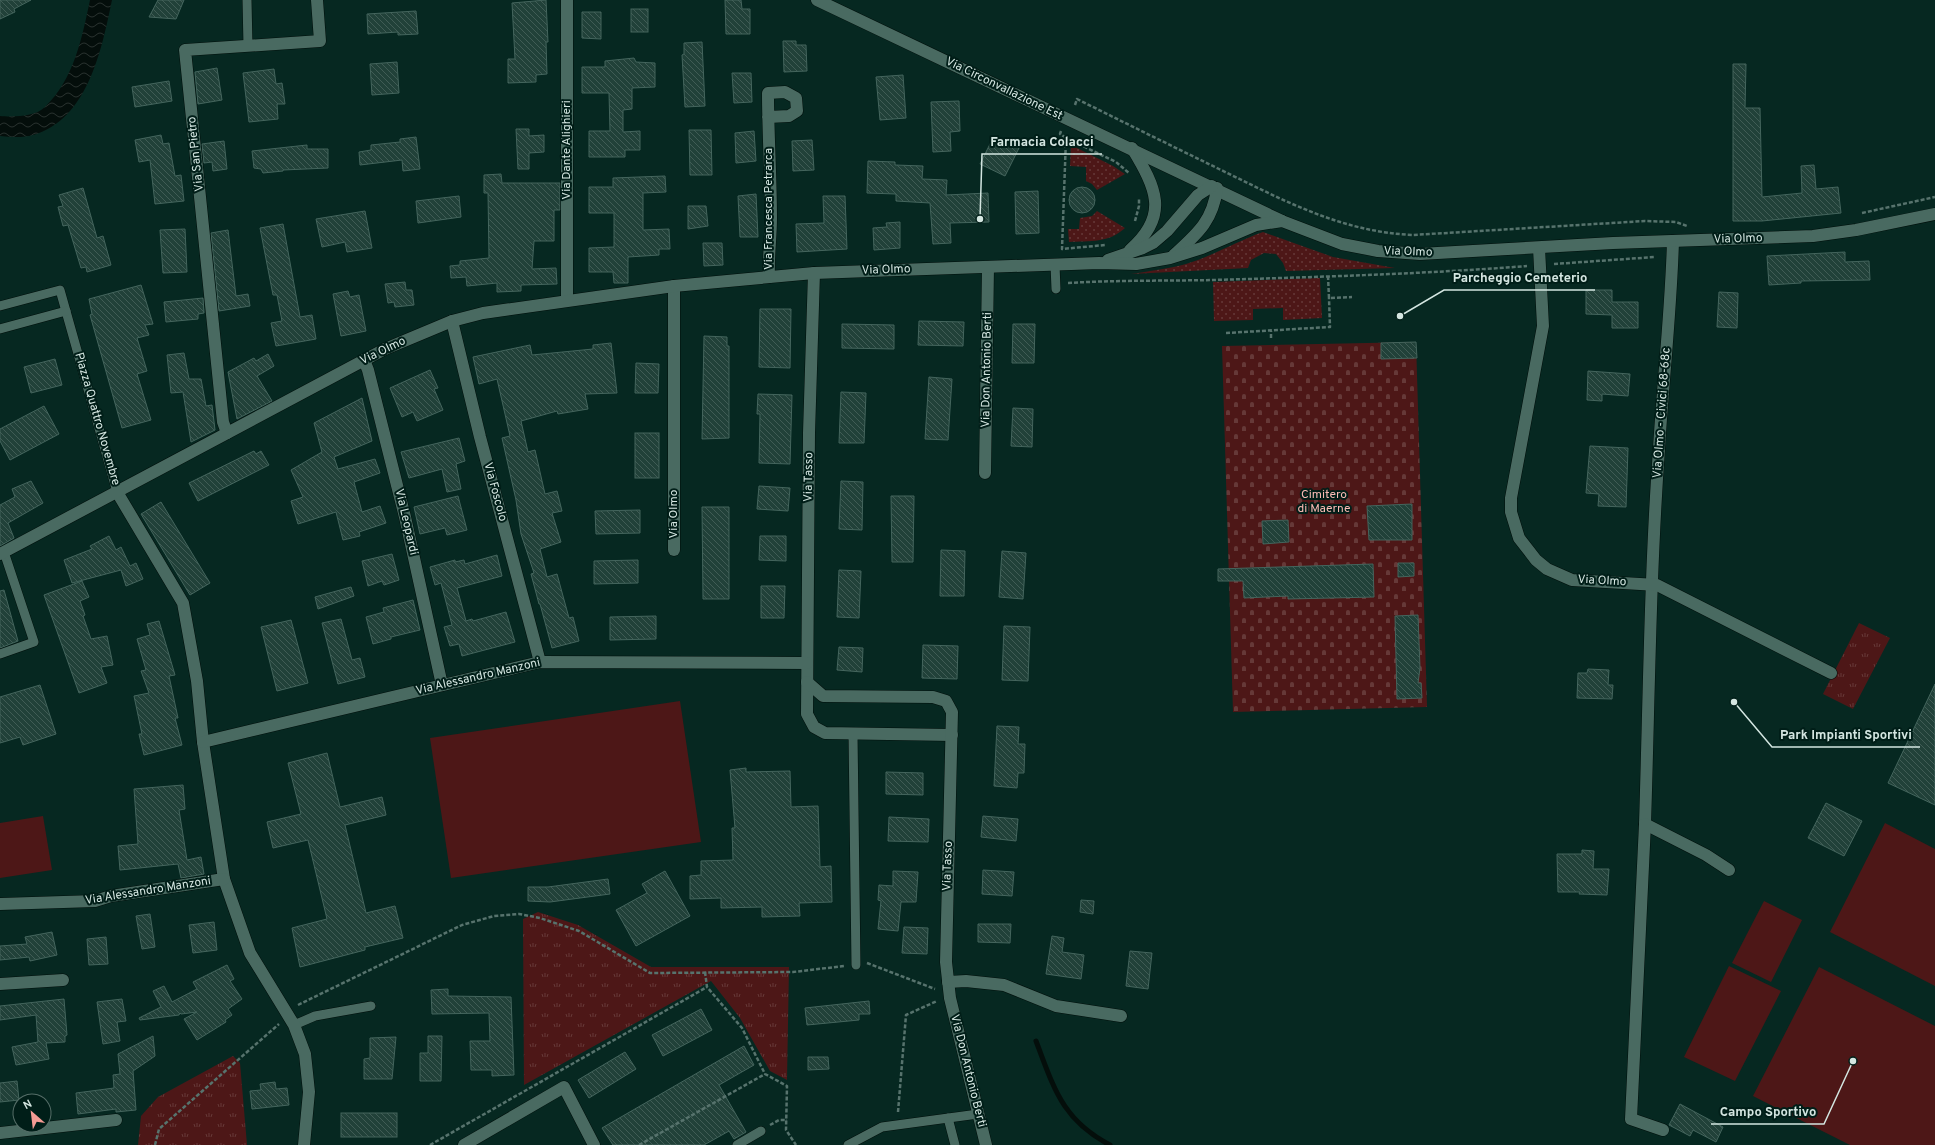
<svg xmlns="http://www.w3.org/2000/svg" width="1935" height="1145" font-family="Overpass,sans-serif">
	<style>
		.grass { fill: url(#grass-dots) }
		.cemetery { fill: url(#cemetery-stones) }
		.park { fill: url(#park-tufts) }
		.pitch { fill: #4d1717 }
		.water { fill: url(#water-waves) }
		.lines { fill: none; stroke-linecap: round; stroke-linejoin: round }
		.stream { stroke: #040e0b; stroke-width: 5 }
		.building { fill: url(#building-back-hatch); stroke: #44655d }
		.service-casing { stroke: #000f0b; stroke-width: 10 }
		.minor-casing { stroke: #000f0b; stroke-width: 13 }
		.tertiary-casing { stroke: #000f0b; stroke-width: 13 }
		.path { stroke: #57736d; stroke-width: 2.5; stroke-dasharray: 4 2; stroke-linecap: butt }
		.service { stroke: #496a61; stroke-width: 9 }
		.minor { stroke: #496a61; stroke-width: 12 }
		.tertiary { stroke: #496a61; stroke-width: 12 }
		.labels { text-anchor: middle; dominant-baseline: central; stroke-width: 4; stroke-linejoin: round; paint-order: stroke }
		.street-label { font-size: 12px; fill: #d4e6e1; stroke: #001e18 }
		.park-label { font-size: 12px; fill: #fbbbb5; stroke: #001e18 }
		.leader { fill: none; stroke: #d4e6e1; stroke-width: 1.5 }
		.callout-dot { fill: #d4e6e1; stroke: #001e18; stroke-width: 1.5 }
		.callout-label { font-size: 13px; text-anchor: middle; font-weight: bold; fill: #d4e6e1; stroke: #001e18; stroke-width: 4; stroke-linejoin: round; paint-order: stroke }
	</style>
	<defs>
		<pattern id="grass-dots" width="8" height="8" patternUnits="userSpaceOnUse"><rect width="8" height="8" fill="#4d1717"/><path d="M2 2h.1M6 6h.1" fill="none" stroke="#663938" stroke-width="1.8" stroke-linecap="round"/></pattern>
		<pattern id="cemetery-stones" width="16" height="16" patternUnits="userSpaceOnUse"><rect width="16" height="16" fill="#4d1717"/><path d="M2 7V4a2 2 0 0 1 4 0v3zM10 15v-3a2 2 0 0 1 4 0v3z" fill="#663938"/></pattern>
		<pattern id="park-tufts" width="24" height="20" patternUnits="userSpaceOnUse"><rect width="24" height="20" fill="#4d1717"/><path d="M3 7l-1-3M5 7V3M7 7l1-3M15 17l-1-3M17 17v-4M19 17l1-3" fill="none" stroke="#663938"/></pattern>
		<pattern id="water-waves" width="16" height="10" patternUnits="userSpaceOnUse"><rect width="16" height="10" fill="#040e0b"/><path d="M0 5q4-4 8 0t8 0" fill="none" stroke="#28312e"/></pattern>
		<pattern id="building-back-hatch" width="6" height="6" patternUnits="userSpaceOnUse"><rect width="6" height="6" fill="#214139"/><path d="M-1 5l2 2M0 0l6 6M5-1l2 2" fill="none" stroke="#405c55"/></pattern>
	</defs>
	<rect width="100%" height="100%" fill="#062821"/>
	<g class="grass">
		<path d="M1071,145L1113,166L1125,174L1097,190L1092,184L1086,181V167L1070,166Z"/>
		<path d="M1097,211L1125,228C1109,243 1090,241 1069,242L1068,229H1079L1080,218L1092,216Z"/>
		<path d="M1263,232L1333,257L1395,268L1286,271L1283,263L1276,254L1264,253L1251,260L1248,268L1131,274C1149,271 1168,269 1186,264C1213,256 1237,241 1263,232Z"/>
		<path d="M1320,278L1322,318L1283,320V308L1253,309V320L1214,321L1213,282Z"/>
	</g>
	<path class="cemetery" d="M1416,342L1427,707L1233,712L1222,346Z"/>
	<g class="park">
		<path d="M1859,623L1890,638L1853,709L1823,694Z"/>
		<path d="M538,912L578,925L651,967H789L787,1080L770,1071L740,1018L711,981L524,1085L523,919Z"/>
		<path d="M233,1056L240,1063L247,1145H138L141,1116L158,1097Z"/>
	</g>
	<g class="pitch">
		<path d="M680,701L701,842L451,878L430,738Z"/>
		<path d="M43,816L52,870L0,878V823Z"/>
		<path d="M1885,823L1935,849V986L1830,932Z"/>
		<path d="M1764,901L1802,920L1771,982L1732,963Z"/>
		<path d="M1729,966L1781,991L1735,1081L1684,1057Z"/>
		<path d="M1819,967L1935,1026V1145H1850L1753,1096Z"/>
	</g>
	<path class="water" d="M90,0H112C102,48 88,120 33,135C23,138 11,137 0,136V116C13,117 35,117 45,107C74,79 82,38 90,0Z"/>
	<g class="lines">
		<path class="stream" d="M1036,1041C1054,1088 1062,1120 1110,1145"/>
	</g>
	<g class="building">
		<path d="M0,0H31L14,9L15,12L0,19Z"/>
		<path d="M158,0H184L176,19L149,17Z"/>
		<path d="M546,0L548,42H546L547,74L536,75V82L508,83V59H515L512,3Z"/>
		<path d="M725,0H741L742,9H750V34H726Z"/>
		<rect x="631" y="9" width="17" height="23"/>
		<path d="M416,11L418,34L398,35V32L368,34L367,14Z"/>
		<path d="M582,12H601V39L582,38Z"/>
		<path d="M783,41H796V45H806L807,71L784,72Z"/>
		<path d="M702,42L705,106L685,107L682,55L684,54V43Z"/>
		<path d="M634,58L636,62L655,63V87L632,88V109L623,110V132L640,131V150H625V157H589V131H610L609,93H582V67H605V61Z"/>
		<path d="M397,62L399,93L372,95L370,64Z"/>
		<path d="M1733,64H1746L1745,108H1760L1762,197L1802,193L1801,166L1814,165L1816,189L1838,187L1841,213L1762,221H1733Z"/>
		<path d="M217,68L222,100L198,104L195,72Z"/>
		<path d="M274,69L276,84L282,83L285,104H277L278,119L249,122L243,73Z"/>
		<path d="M732,73H751L752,102L734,103Z"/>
		<path d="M903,75L906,118L880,120L876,77Z"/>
		<path d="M169,81L172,101L135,107L132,87Z"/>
		<path d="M959,101L960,131L950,132L951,151L933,152L931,102Z"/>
		<path d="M516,129H529V136L544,135V152L529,153V169H518Z"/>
		<path d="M689,130H711L712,175H690Z"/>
		<path d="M754,131L756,161L736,163L735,133Z"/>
		<path d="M161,135L163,144L169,143L175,176L181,175L184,201L155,204L150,160L139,162L135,140Z"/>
		<path d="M994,136L1019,148L1005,176L980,164Z"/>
		<path d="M416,137L420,169L403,171L402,160L360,165L359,152L371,150V145L400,142V139Z"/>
		<path d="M812,140L814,170L793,171L792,141Z"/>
		<path d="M224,141L227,169L213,171L212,162L204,163L202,144Z"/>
		<path d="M307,145V149H328V168L283,170V171L263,173L261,169L254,168L252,151Z"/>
		<path d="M868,161L895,162V165L923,166L922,179L947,180L946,195L988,193L989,222L950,223L951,243L933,244L930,203L896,201V194L867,193Z"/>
		<path d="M501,174L502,183H560V210H554V241H534L532,269L556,268L557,284L521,285V291L497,292V283L467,286L466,277L451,278L450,266L460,265V261L489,258L488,193H484V175Z"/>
		<path d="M665,176L666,192L643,193V230L669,229L670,249H659V255L628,257V283H614L613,272H589V248L614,247V213H589V187H613V178Z"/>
		<circle cx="1082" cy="200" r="13"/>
		<path d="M83,188L97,238L103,236L111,265L87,272L86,267L81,268L68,225L63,226L58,207L63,206L59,195Z"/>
		<path d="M1038,191L1039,233L1016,234L1015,192Z"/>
		<path d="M756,194L758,237H740L738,196Z"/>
		<path d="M459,196L461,217L418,223L416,201Z"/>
		<path d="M823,196H845L847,249L797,252L796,224L824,223Z"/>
		<path d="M688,206H706L708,226L688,229Z"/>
		<path d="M365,211L372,248L347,252L345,242L322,247L316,219Z"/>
		<path d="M900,222V248L874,250L873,228L887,227L886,223Z"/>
		<path d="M283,224L300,317L312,315L316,339L276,346L271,323L282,321L277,295H273L260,228Z"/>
		<path d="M185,229L187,272L163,273L160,230Z"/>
		<path d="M228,230L236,296L248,294L250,306L219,311L211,233Z"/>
		<path d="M703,243H722L723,265L704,266Z"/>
		<path d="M1845,252V262L1869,261L1870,280L1801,281V283L1769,285L1767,256Z"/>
		<path d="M405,282L406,290H412L414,305L395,307L394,302L388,303L385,284Z"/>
		<path d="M141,285L153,324L145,325L149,335L137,338L147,371L137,374L151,420L122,428L90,315L92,314L89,299Z"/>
		<path d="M1586,290H1612V302H1638V328H1612V315L1586,314Z"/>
		<path d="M348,291L350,297L359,295L366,331L341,336L333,294Z"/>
		<path d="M1719,292L1738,293L1737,328L1717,327Z"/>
		<path d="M203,298L204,313L198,314V319L166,322L164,302Z"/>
		<path d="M760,309H791L790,368L759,367Z"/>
		<path d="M919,321L964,322L963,346L918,345Z"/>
		<path d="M842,324L894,325V349L842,348Z"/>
		<path d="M1013,324H1035L1034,363H1012Z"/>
		<path d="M704,336L727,337V346H729V438L702,439Z"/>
		<path d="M1416,342L1417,358L1381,359V343Z"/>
		<path d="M611,343L617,393L585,394L588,409L558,414L557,411L521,421L528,452L535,450L545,494L557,491L562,511L552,513L561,542L540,549L547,577L557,574L569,618L573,617L579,641L552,648L540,604H539L531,574L534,573L521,534L516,500L502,438L510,436L497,379L479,384L473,357L530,345L532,355L593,349V345Z"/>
		<path d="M184,353L189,379H201L206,406L212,405L215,430L191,442L183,392L171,393L167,355Z"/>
		<path d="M268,354L274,366L257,376L272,401L237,419L228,372L254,358L256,361Z"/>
		<path d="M55,359L62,385L31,393L24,367Z"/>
		<path d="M636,363L659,364L658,393H635Z"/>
		<path d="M430,370L438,388L434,389L443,410L417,421L413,412L402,417L390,388Z"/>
		<path d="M1588,371L1630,374L1628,396L1602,394V401L1587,400Z"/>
		<path d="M929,377L952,379L948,440L925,439Z"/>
		<path d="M841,392L866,393L864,443H839Z"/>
		<path d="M758,394L792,395L790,464L759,463L760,414H757Z"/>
		<path d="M362,398L372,441L334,457L338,469L375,459L380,473L354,482L362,512L380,506L386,523L359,532L360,536L343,540L336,512L298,524L291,501L303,497L291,470L322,452L314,423Z"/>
		<path d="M44,406L59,434L10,460L0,441V429Z"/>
		<path d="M1013,408L1033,409L1032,447L1011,446Z"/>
		<rect x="635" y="433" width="24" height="45"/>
		<path d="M459,438L465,461L456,464L461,489L447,492L442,469L409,478L401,452Z"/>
		<path d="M1590,446L1628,448L1626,507L1598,506L1599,494L1586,493Z"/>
		<path d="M254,451L256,454L261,451L269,465L198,501L189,483Z"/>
		<path d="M31,481L43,503L8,523L14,538L0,546V505L15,497L12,489Z"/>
		<path d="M841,481L863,482L862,530L839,529Z"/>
		<path d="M759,486L790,488L788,511L757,509Z"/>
		<path d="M458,496L467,530L447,535L445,528L420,534L414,507Z"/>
		<path d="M891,496H914L913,562H892Z"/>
		<path d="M161,502L210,583L190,595L141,514Z"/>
		<path d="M1412,504V540H1369L1367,506Z"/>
		<path d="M702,507H729V599H703Z"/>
		<path d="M640,510V533L596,534L595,511Z"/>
		<path d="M1288,520L1289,542L1263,544L1262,521Z"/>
		<path d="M109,536L116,550L121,547L130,566L136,563L143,579L126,586L121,570L72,583L64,560L92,549L90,546Z"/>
		<path d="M760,536H786V561L759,560Z"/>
		<path d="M941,550L965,551L964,596H940Z"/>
		<path d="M1002,551L1026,553L1023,599L999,597Z"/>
		<path d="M392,554L399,580L384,585L382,581L368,586L362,561Z"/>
		<path d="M497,555L502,576L457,588L466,621L472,619L473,621L506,612L515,642L462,656L459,644L450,646L444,627L452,625L441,583L435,585L430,567L455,560V562L464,560L465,564Z"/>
		<path d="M638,560V583L594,584V561Z"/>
		<path d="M1398,563H1414V576L1398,577Z"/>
		<path d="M1373,564L1374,597L1288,599V596L1244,598L1243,581H1218V569Z"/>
		<path d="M839,570L861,571L859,618L837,617Z"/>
		<path d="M82,581L89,597L80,601L85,615L83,616L91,639L107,636L113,665L101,667L107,683L79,693L44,595Z"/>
		<path d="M761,586H785L784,618H761Z"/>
		<path d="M351,587L354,596L318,609L315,597Z"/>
		<path d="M4,590L18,641L0,648V591Z"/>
		<path d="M413,600L420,630L391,637V639L373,644L366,617L384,612L383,608Z"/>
		<path d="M1418,615L1420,668L1418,683H1421L1422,698L1397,699L1395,616Z"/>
		<path d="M656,616V639L610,640V617Z"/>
		<path d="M341,619L352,660L360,658L365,677L338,684L322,623Z"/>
		<path d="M291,620L308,683L277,691L261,627Z"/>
		<path d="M159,621L175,675L169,676L178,718H175L182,745L144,755L139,734H142L134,696L149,693L141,671L146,670L137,639L150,635L147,624Z"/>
		<path d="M1004,626L1030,627L1028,681L1002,680Z"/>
		<path d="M923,645L958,646L957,679L922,678Z"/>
		<path d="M839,647L863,648L862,672L837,670Z"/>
		<path d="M1588,669L1609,670L1608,685H1613L1612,699L1577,698L1578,673H1587Z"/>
		<path d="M1935,684V805L1888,783Z"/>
		<path d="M40,685L56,734L23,745L20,737L0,743V697Z"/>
		<path d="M997,726L1019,727L1018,744H1025L1024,773H1018L1017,788L994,786Z"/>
		<path d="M327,753L340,807L382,797L386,815L345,825L366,913L395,906L403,938L365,947V950L300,967L292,928L327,919L308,840L273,848L267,822L301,814L288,763Z"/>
		<path d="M746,768V772L790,771L791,807L818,806L820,867L831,866L832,902L799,903L800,916L762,917V907L721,908V898L690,899V876L701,875V861L733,860L732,828H735L730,770Z"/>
		<path d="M886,772L923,773V795L886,794Z"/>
		<path d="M183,785L185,809L179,810L187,860L201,857L204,874L181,878L178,864L120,870L118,846L138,844L134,789Z"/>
		<path d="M1826,803L1862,821L1844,856L1808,838Z"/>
		<path d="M983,816L1018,819L1016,841L981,837Z"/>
		<path d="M889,817L929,819L928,842L888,841Z"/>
		<path d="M1582,850L1594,851L1593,869H1609L1607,895L1579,894L1580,892H1558L1557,854H1582Z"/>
		<path d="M983,870L1014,872L1012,896L982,894Z"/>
		<path d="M665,871L690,916L636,946L616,910L647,893L642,884Z"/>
		<path d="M893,871L918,872L916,902H901L898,931L878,929L881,901L878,900L879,885L893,886Z"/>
		<path d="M608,879L610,894L550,902L528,901V887H548Z"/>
		<path d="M1081,900L1094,901L1093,914L1080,912Z"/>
		<path d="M150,914L155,947L142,949L136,916Z"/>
		<path d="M214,922L217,950L193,953L189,925Z"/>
		<path d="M978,924H1011L1010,943L978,942Z"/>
		<path d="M904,927L928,928L927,954L902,953Z"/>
		<path d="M52,932L57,955L30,961L29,957L0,960V946L27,944L25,937Z"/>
		<path d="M1052,936L1064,938L1062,952L1084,955L1081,979L1046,974Z"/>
		<path d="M106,937L108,964L89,965L87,939Z"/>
		<path d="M1130,951L1152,953L1148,989L1126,986Z"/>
		<path d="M227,965L234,979L230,981L242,999L228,1009L232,1015L225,1020L226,1022L197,1040L184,1019L197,1012L181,1014L180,1013L179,1015L140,1020L139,1018L161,1007L153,991L164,986L172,1002L197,989L193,982Z"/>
		<path d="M448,989V996L511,997L514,1075L492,1076V1070H471L470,1041H490L489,1013L432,1014L431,990Z"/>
		<path d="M64,999L67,1035L65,1036V1042L46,1043L49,1059L16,1065L12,1047L38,1042L36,1015L0,1020V1006Z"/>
		<path d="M122,999L126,1021L117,1022L120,1041L103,1044L97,1002Z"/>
		<path d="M869,1001L870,1014H859V1020L807,1025L805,1008Z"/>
		<path d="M701,1009L712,1030L663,1056L652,1035Z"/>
		<path d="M153,1036L155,1056L133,1071L136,1110L116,1112V1109L78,1114L76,1093L114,1088L113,1075L120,1074L118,1054Z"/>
		<path d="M428,1036H442L441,1081H420V1053H428Z"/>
		<path d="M396,1037L392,1079H364V1059L370,1058V1038Z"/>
		<path d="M744,1046L754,1065L719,1085L746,1132L734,1139L729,1131L704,1145H613L602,1128Z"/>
		<path d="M625,1052L636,1069L589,1098L578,1080Z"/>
		<path d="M808,1057H828L829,1069L808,1070Z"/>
		<path d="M17,1081L19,1100L0,1102V1083Z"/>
		<path d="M275,1082L276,1089L287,1088L289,1105L252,1109L250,1091L261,1090L260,1084Z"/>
		<path d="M1680,1104L1723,1127L1716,1142L1693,1130L1690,1136L1669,1125Z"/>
		<rect x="341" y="1113" width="56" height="24"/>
	</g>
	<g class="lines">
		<defs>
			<g id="service">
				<path d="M247,0L248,46"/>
				<path d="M1055,265L1056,289"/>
				<path d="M0,306L60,290L117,492"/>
				<path d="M0,329L66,311"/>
				<path d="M0,654L34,642L4,552"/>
				<path d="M853,733L856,965"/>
				<path d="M294,1025L315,1016L371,1006"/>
				<path d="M948,1118L955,1145"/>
				<path d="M737,1145L761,1131"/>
				<path d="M848,1145L882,1127L978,1114"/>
			</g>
			<g id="minor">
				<path d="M567,0V300"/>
				<path d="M768,117L789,116L797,111L796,98L785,92L768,93C768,135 771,177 771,218C771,238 768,257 769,277"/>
				<path d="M1673,241C1671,311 1663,380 1659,449C1650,574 1649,699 1645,824L1706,855L1729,870"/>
				<path d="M1539,248L1543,326L1511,498V512L1519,538L1536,560L1547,569L1572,580L1657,585L1831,673"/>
				<path d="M814,273L809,433L807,714L814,727L825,733L952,735"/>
				<path d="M452,321L480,437L540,662"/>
				<path d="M364,360L368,370L405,517L442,685"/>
				<path d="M227,433L223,422L185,50L320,41L317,0"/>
				<path d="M985,473L988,267"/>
				<path d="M117,492L183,603L197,681L203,742L224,879L250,953L294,1025L305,1054L309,1092L304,1145"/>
				<path d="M674,550V286"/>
				<path d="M807,682L823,696L933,697L946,701L952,712L946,962L950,998L986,1145"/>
				<path d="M203,742L540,662L807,663"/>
				<path d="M1645,824L1631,1119L1663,1130"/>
				<path d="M0,904L95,901L111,896L224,879"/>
				<path d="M948,982L966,981L1004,985L1056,1006L1121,1016"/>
				<path d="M0,984L63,980"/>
				<path d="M0,1133L116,1120"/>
				<path d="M464,1145L564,1087L594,1145"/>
			</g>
			<g id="tertiary">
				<path d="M817,0L1282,221L1342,244L1378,251L1420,254L1613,243L1813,236L1856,230L1935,214"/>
				<path d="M1130,250C1170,215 1156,188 1132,148"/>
				<path d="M1174,255C1197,234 1213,221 1217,188"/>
				<path d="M1108,260L1143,248L1153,243L1167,231L1198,195L1212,186"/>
				<path d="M0,554L385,349L452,321L483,313L674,286L814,273L1099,263L1136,264L1170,258L1202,248L1256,225L1282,221"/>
			</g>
		</defs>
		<use href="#service" class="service-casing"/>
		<use href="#minor" class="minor-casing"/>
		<use href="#tertiary" class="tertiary-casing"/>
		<g class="path">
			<path d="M1075,105L1077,99C1125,123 1172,146 1219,169C1283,200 1341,232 1413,235L1645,221L1676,222L1687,226"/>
			<path d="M1061,131L1060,134L1066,138L1116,162L1129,173"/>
			<path d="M1066,138L1062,249L1105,245"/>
			<path d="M1862,213L1935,197"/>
			<path d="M1135,221L1139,206V199"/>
			<path d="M1554,264L1655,257"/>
			<path d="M1328,276L1329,298L1352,297"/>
			<path d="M1068,283C1117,280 1165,281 1213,280C1318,277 1423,274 1527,266"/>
			<path d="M1226,333L1330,327L1329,298"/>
			<path d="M1271,338V331"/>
			<path d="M867,963L935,989"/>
			<path d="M705,972L707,987L742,1028L765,1074L787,1086L786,1130L796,1145"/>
			<path d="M298,1005L462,925L494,916L519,914L540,918L579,931L650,973L793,972L844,966"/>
			<path d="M898,1112L906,1015L937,1001"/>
			<path d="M770,1125L779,1120H787"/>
			<path d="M155,1145L159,1129L279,1024"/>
			<path d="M430,1145L707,987"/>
			<path d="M639,1145L765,1074"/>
		</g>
		<use href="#service" class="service"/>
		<use href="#minor" class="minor"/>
		<use href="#tertiary" class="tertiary"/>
	</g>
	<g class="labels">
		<g class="street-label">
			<text transform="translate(1004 89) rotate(26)">Via Circonvallazione Est</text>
			<text transform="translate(567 150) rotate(-90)">Via Dante Alighieri</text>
			<text transform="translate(196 154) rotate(-96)">Via San Pietro</text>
			<text transform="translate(769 209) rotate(-90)">Via Francesca Petrarca</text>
			<text transform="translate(1738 239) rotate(-2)">Via Olmo</text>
			<text transform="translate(1408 252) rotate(2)">Via Olmo</text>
			<text transform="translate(886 270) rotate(-2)">Via Olmo</text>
			<text transform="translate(383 351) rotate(-26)">Via Olmo</text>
			<text transform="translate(987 370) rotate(-89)">Via Don Antonio Berti</text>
			<text transform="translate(1662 413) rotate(-86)">Via Olmo - Civici 68-68c</text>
			<text transform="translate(97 419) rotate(74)">Piazza Quattro Novembre</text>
			<text transform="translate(809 477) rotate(-89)">Via Tasso</text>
			<text transform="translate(495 492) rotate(75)">Via Foscolo</text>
			<text transform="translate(674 514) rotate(-90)">Via Olmo</text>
			<text transform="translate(406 522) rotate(77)">Via Leopardi</text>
			<text transform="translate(1602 581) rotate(3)">Via Olmo</text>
			<text transform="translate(478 677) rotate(-13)">Via Alessandro Manzoni</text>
			<text transform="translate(948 866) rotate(-88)">Via Tasso</text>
			<text transform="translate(148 891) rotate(-9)">Via Alessandro Manzoni</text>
			<text transform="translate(968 1071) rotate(76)">Via Don Antonio Berti</text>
		</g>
		<g class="park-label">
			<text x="1324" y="495">Cimitero<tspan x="1324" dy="14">di Maerne</tspan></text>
		</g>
	</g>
	<path class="leader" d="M980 219L982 154H1102M1400 316L1444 290H1595M1734 702L1772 747H1920M1853 1061L1824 1124H1711"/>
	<g class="callout-dot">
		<circle cx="980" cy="219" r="4"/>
		<circle cx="1400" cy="316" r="4"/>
		<circle cx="1734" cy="702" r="4"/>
		<circle cx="1853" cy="1061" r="4"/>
	</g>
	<g class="callout-label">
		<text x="1042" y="146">Farmacia Colacci</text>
		<text x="1520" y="282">Parcheggio Cemeterio</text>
		<text x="1846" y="739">Park Impianti Sportivi</text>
		<text x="1768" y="1116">Campo Sportivo</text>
	</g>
	<g transform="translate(32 1113) rotate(332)"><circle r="19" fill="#001e18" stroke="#556e68"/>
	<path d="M0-3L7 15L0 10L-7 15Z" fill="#f59c95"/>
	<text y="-6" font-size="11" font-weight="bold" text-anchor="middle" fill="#d4e6e1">N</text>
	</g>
</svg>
